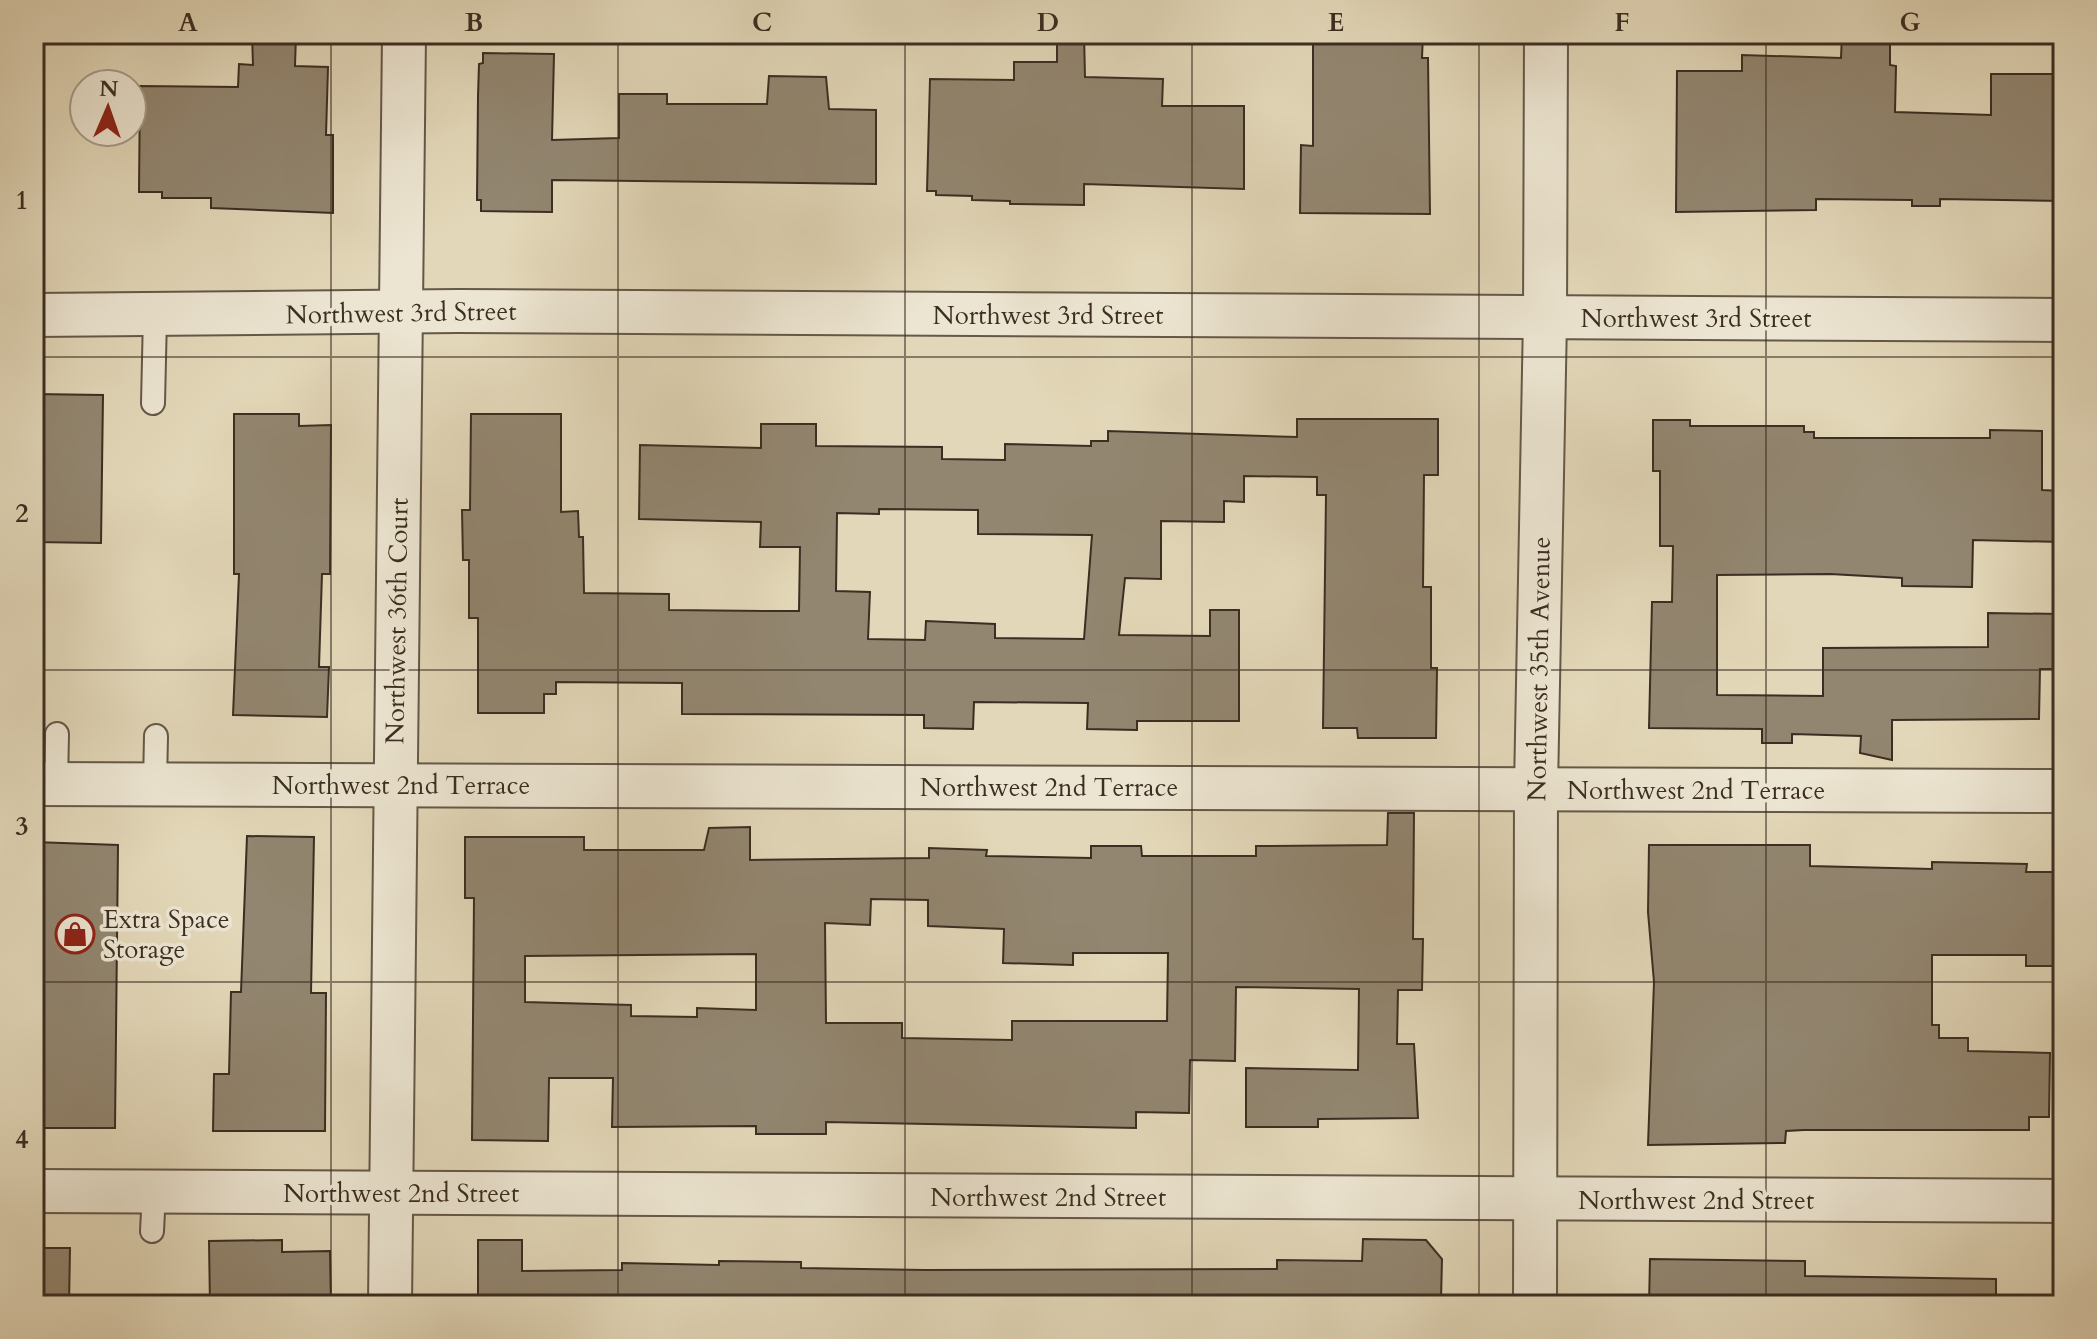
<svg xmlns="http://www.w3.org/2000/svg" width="2097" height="1339" font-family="Cardo,serif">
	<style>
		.building { fill: #928670; stroke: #3b2e22; stroke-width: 2; fill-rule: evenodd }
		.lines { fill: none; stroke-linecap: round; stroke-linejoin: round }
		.lane-casing { stroke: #655848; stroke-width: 26 }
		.street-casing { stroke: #655848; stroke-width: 46 }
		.lane { stroke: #ece5d1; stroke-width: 22 }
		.street { stroke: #ece5d1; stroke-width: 42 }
		.grid { fill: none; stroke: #3b2e22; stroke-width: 2; stroke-opacity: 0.55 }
		.labels { text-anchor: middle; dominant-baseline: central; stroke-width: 7; stroke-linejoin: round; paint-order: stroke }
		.street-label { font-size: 26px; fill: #3b2e22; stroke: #ece5d1 }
		.poi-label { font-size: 26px; fill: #3b2e22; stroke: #ece5d1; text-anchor: start }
		.neatline { fill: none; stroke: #3b2e22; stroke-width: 3 }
		.grid-label { font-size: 26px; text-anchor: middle; font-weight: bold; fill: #3b2e22 }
	</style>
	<rect width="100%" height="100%" fill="#e2d7b8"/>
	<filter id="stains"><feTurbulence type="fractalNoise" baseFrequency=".0025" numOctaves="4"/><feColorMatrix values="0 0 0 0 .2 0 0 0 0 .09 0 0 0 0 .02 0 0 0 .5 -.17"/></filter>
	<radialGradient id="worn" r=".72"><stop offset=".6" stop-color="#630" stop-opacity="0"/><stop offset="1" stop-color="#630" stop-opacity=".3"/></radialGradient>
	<g class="building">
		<path d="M252,34H296L295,66L328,67L326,135H333V213L211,208V198H162V192H139L140,86L238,87L239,64L253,65Z"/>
		<path d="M1057,34H1084L1085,77L1163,79L1162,106H1244V189L1084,184V205L1010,204V201L972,200V196L936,195V191H927L930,79L1014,80V62H1057Z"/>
		<path d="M1313,34H1423L1422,58H1428L1430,214L1300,213L1301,145L1313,146Z"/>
		<path d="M1842,34H1890V65L1896,66L1895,112L1991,115V74H2063V201L1940,199V206H1912V200L1816,199V210L1676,212L1677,71H1742V55L1841,58Z"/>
		<path d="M483,53L554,54L552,140L619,138V94H667V104H767L769,76L826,77L829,109L876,110V184L552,180V212L481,211V200H477L478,96L479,64L483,63Z"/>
		<path d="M34,394L103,395L101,543L34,542Z"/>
		<path d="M234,414H299V426L331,425L330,574H322L319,667H329L327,717L233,715L239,574H234Z"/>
		<path d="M471,414H561V512L578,511L579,537H583L584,593L669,594V610L766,611H799L800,547H760L761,522L639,519L640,445L761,448V424H816V446L942,447V459L1005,460V444L1091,446V441H1108V431L1297,437V419H1438V475H1424L1423,587H1431V668H1437L1436,738H1358L1357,728H1323L1326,495H1317V477L1244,476V502L1224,501V522L1161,521V579L1125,578L1119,635L1210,636V610H1239V721H1137V730L1087,729L1088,703L974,702L973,729L924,728V715L682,714V683L556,682V694H544V713H478V618H469V560H463L462,510H470ZM879,509L978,510V534L1092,535L1084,639L995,638V624L926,621L925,640L868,639L870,592L836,591L837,513L879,514Z"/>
		<path d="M1653,420H1690V426H1804V432H1814V438H1990V430L2042,431V490L2061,491V542L1973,540L1972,587L1902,586V578L1830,574L1717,575V695L1823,696V648L1988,647V613L2060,614L2059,669H2040L2039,719L1892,720V760L1860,753L1861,736L1792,734V743H1762V729L1649,728L1652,602H1672L1673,546H1660V471H1653Z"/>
		<path d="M1388,813H1414L1413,939H1423L1422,990H1398L1397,1044H1414L1418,1118L1318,1119V1127H1246V1068L1358,1070L1359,989L1236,987L1235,1061L1190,1060L1189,1113L1136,1112V1128L826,1122V1134H756V1126L612,1127L613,1078H549L548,1141L472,1140L474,898H465V837H584V850H704L709,828L750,827V860L929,858V848L987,850L986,856L1091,858V846H1141L1142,856H1256V846L1387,845ZM871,899L928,900V926L1004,929L1003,963L1073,965V953H1168L1167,1021H1012V1040L902,1038V1023H826L825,923L870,925ZM756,954V1010L697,1008V1017L631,1016V1005L525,1002V956Z"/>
		<path d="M247,836L314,837L311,993H326L325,1131H213L214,1074H229L231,992H241Z"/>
		<path d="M34,842L118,845L115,1128H34Z"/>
		<path d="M1649,845H1810V866L1932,869V862L2027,864L2026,872H2053L2058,966H2026V955H1932V1025H1939V1038H1968V1051L2050,1053L2049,1117H2029V1130H1804L1786,1131L1785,1143L1648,1145L1654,982L1648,912Z"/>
		<path d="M1363,1239L1426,1240L1442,1259L1441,1299L1416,1298V1305H478V1240H522V1271L622,1270V1263L719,1265V1261L801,1262V1268L925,1270L1277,1269V1260L1362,1261Z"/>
		<path d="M282,1240V1252L330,1251L331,1305H210L209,1241Z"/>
		<path d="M34,1248H70L69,1305H34Z"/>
		<path d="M1650,1259L1805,1261V1276L1996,1279V1305L1743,1302V1305H1649Z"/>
	</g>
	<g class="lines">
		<defs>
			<g id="lane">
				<path d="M153,403L155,316"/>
				<path d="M56,784L57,734"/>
				<path d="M155,784L156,736"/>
				<path d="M152,1231L154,1192"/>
			</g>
			<g id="street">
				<path d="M34,315L458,311L2063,320"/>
				<path d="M34,784L2063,791"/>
				<path d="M34,1191L2063,1201"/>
				<path d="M390,1305L404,34"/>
				<path d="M1535,1305L1536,788L1545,318L1546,34"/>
			</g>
		</defs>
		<use href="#lane" class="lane-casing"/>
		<use href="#street" class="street-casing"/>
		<use href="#lane" class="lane"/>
		<use href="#street" class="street"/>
	</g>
	<path class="grid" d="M331,34V1305M618,34V1305M905,34V1305M1192,34V1305M1479,34V1305M1766,34V1305M34,357H2063M34,670H2063M34,982H2063"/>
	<defs>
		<symbol id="shop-ring" viewBox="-11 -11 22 22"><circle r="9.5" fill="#ece5d1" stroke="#8f2418" stroke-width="1.5"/><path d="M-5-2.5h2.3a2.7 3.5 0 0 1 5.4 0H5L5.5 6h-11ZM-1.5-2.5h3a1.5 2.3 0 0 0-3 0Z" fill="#8f2418"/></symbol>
	</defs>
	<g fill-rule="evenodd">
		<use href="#shop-ring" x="53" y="912" width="44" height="44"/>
	</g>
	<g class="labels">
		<g class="street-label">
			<text transform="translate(401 313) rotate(-1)">Northwest 3rd Street</text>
			<text x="1048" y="315">Northwest 3rd Street</text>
			<text x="1696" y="318">Northwest 3rd Street</text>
			<text transform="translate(397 621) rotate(-89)">Northwest 36th Court</text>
			<text transform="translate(1539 669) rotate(-89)">Northwest 35th Avenue</text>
			<text x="401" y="785">Northwest 2nd Terrace</text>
			<text x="1049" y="787">Northwest 2nd Terrace</text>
			<text x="1696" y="790">Northwest 2nd Terrace</text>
			<text x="401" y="1193">Northwest 2nd Street</text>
			<text x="1048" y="1197">Northwest 2nd Street</text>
			<text x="1696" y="1200">Northwest 2nd Street</text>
		</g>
		<g class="poi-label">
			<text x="103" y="919">Extra Space<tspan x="103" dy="30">Storage</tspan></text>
		</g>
	</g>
	<rect width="2097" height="1339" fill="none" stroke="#e2d7b8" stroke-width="88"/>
	<g transform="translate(108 108) rotate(2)"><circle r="38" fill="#ece5d1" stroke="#a59c8b" stroke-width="2"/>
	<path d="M0-6L14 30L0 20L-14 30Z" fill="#8f2418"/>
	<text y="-12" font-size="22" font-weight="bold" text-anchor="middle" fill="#3b2e22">N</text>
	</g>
	<rect x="44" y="44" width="2009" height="1251" class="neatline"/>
	<g class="grid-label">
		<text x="188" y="31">A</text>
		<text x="474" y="31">B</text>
		<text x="762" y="31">C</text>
		<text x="1048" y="31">D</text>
		<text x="1336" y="31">E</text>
		<text x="1622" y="31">F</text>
		<text x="1910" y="31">G</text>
		<text x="22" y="209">1</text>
		<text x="22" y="522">2</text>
		<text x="22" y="835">3</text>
		<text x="22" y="1148">4</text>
	</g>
	<rect width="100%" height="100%" filter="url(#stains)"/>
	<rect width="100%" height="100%" fill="url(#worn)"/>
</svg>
